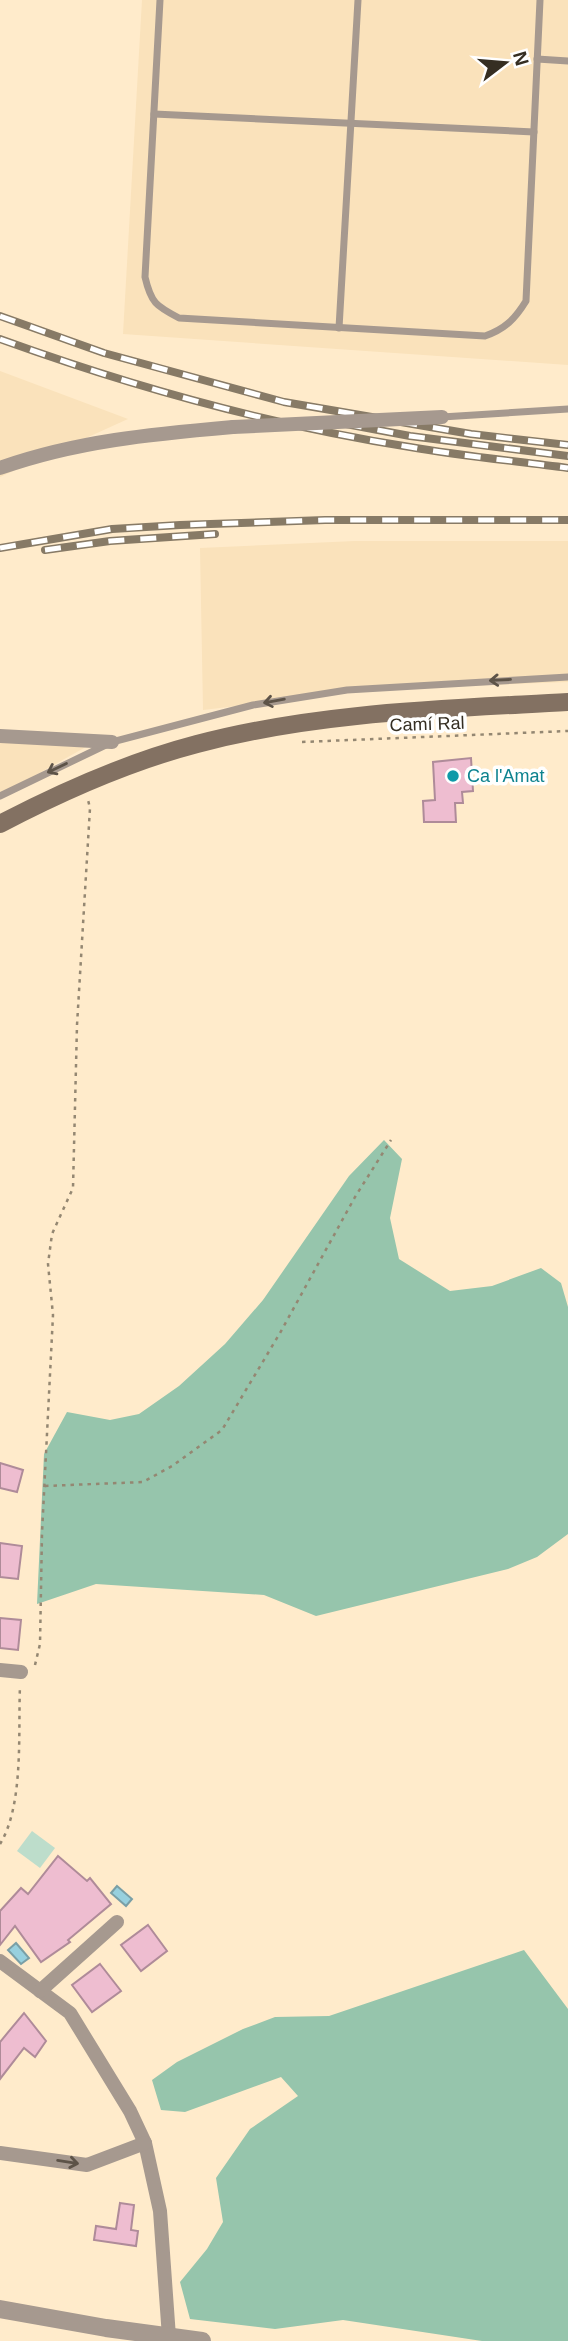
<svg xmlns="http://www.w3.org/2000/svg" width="568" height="2341" font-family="Helvetica,sans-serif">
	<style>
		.built { fill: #fae2bb }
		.green { fill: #bdddcb }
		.forest { fill: #96c5ac }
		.water { fill: #97d0de; stroke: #7a9fa6; stroke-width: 2 }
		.building { fill: #eebdd0; stroke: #af8b99; stroke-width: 2 }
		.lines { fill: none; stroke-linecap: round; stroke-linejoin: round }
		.path { stroke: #948772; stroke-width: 2.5; stroke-dasharray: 3.5 5; stroke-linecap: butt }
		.service { stroke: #a6998f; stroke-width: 7 }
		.minor { stroke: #a6998f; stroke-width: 14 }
		.tertiary { stroke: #a6998f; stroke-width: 18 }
		.secondary { stroke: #837162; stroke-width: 18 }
		.rail-casing { stroke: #877a66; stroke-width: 8 }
		.rail { stroke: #fff; stroke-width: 5; stroke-dasharray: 16; stroke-linecap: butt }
		.minor-bridge { stroke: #a6998f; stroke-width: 14 }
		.oneway { stroke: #5d5348 }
		.culture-dot { fill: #0f9aa8; stroke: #fff; stroke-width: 2.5 }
		.labels { text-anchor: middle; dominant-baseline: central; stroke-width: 7; stroke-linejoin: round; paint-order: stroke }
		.street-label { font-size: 18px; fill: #352e22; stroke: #fff }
		.culture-label { font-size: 18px; fill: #0d838f; stroke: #fff; text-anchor: start }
	</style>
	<rect width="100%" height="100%" fill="#ffebcb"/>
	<g class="built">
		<path d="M142,0H568V365L123,334Z"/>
		<path d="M0,371L128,419L0,477Z"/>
		<path d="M355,541H568V682L382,689L203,710L200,548Z"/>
		<path d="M0,741L93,743L0,795Z"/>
	</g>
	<path class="green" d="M32,1831L55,1848L40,1868L17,1851Z"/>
	<g class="forest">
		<path d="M384,1140L402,1159L390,1218L399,1259L450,1291L492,1286L541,1268L561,1283L568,1307V1534L537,1557L508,1569L316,1616L264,1595L96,1584L37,1604L44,1454L67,1412L110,1420L139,1414L179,1386L225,1344L263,1300L349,1176Z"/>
		<path d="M524,1950L568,2009V2341H482L343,2320L275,2329L190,2319L180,2282L207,2249L223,2222L216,2178L250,2129L298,2096L281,2077L185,2112L161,2110L152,2080L177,2062L243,2029L275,2017L329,2016Z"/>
	</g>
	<g class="water">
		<path d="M117,1886L132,1899L126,1906L111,1893Z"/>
		<path d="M16,1943L29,1958L21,1964L8,1950Z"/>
	</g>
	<g class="building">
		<path d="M471,758L473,791L462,792L463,803H455L456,822H424L423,801L435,800L433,762Z"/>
		<path d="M0,1463L23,1470L17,1492L0,1488Z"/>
		<path d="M0,1543L22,1546L18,1579L0,1577Z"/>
		<path d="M0,1618L21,1620L18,1650L0,1648Z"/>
		<path d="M58,1856L87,1881L90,1878L111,1904L68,1940L70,1942L41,1962L15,1926L0,1945V1911L21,1888L28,1894Z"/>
		<path d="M148,1925L167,1951L141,1971L121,1945Z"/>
		<path d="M100,1964L121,1991L92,2012L72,1985Z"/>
		<path d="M24,2013L46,2041L35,2057L24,2048L0,2079V2042Z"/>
		<path d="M120,2203L134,2205L131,2230L138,2231L136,2246L94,2240L96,2226L116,2229Z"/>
	</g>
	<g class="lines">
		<g class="path">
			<path d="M302,742L568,731"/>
			<path d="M45,1486L143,1482L172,1466L222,1430L280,1333L355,1197L391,1140"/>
			<path d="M35,1665L40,1644L42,1533L53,1315L48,1264L52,1234L73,1188L77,1025L90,808L88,800"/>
			<path d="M0,1844C24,1805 18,1733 20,1686"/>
		</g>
		<g class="service">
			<path d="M160,0L145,277C151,303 156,306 179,318L485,336C505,329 515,319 526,301L540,0"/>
			<path d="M537,59L568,61"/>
			<path d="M154,114L534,132"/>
			<path d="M339,328L358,0"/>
			<path d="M442,417L568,409"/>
			<path d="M0,796L112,742L253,705L347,690L568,677"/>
		</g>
		<g class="minor">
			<path d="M0,468C76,441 153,434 233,427"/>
			<path d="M0,736L112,742"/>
			<path d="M0,1670L21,1672"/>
			<path d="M0,1961L70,2013L130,2111L145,2143L160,2211L169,2337"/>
			<path d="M40,1991L117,1922"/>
			<path d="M0,2153L87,2165L145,2143"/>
		</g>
		<path class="tertiary" d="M0,2309L106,2328L202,2341"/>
		<path class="secondary" d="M0,824C63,791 128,762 197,744C318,712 444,709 568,702"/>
		<defs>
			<g id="rail">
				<path d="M0,316L104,353L284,402L471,434L568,445"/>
				<path d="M0,339C133,387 271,425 410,447C462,456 515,461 568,468"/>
				<path d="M346,424L410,436L568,456"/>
				<path d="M0,548L112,529L180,525L325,520H568"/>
				<path d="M45,550L110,541L215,534"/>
			</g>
		</defs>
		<use href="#rail" class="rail-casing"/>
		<use href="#rail" class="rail"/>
		<path class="minor-bridge" d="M233,427L442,417"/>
	</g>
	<defs><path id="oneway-shaft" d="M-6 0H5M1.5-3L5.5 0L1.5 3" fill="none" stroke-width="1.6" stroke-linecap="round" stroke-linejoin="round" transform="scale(1.75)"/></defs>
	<g class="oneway">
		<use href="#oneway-shaft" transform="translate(500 680) rotate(177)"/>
		<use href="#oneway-shaft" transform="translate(274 701) rotate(170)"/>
		<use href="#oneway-shaft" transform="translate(57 768) rotate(154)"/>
		<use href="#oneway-shaft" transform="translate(68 2162) rotate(9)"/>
	</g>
	<circle class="culture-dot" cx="453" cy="776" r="7"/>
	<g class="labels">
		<g class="street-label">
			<text transform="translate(427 724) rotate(-2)">Camí Ral</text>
		</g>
		<g class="culture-label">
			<text x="467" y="776">Ca l'Amat</text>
		</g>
	</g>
	<g transform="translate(505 63) rotate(74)" stroke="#ffffff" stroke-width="5" paint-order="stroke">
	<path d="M0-5L12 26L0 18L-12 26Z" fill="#352e22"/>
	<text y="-10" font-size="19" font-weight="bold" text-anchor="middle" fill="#352e22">N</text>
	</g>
</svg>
